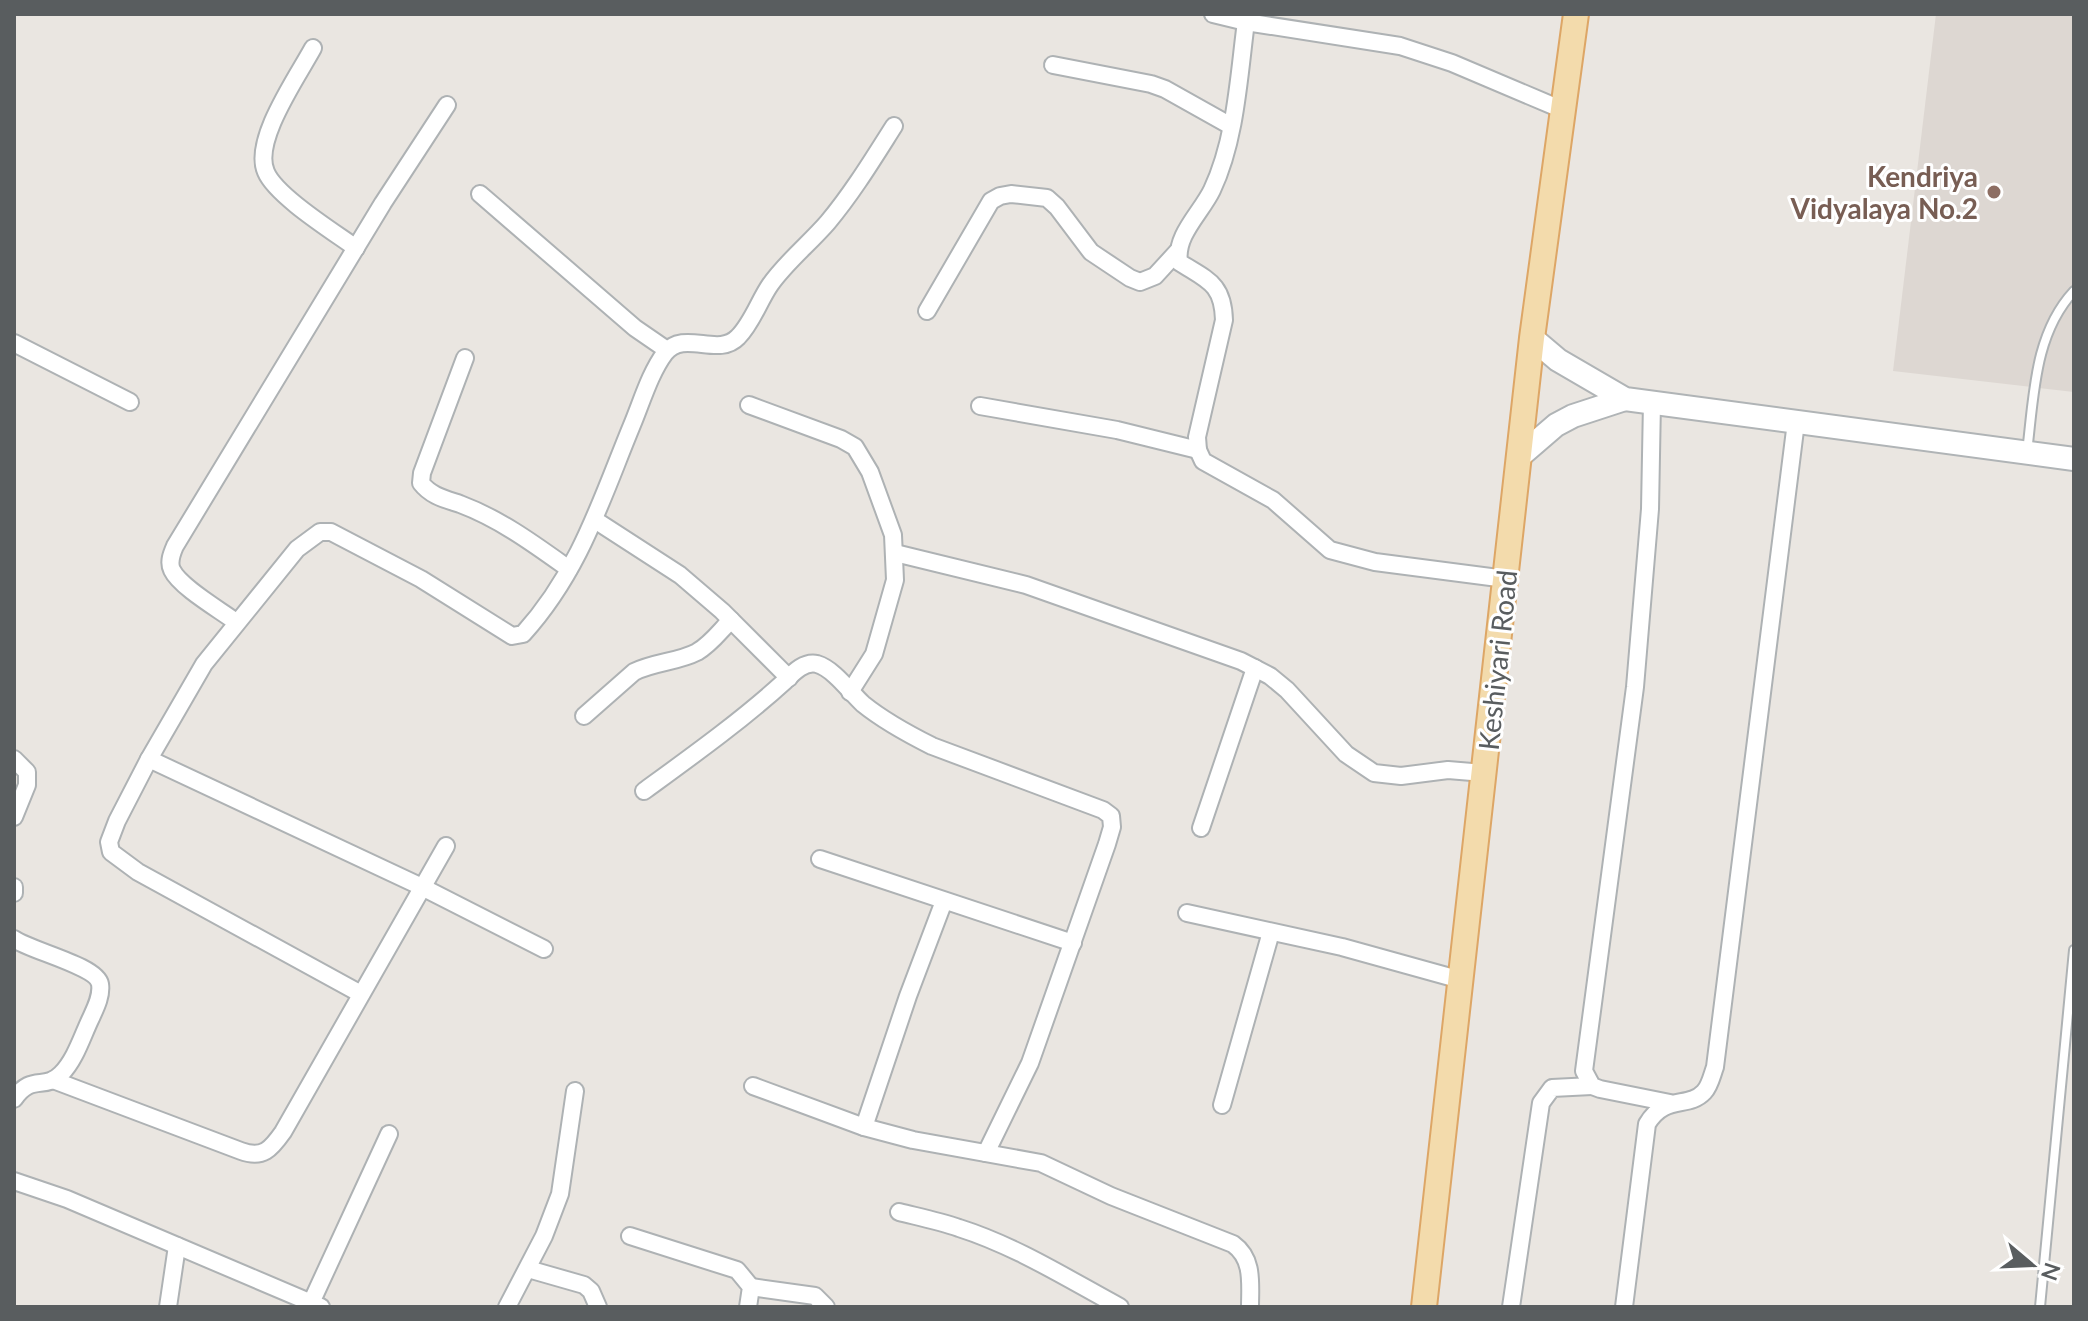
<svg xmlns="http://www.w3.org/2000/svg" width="2088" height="1321" font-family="Lato,sans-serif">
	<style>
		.education { fill: #ddd7d2 }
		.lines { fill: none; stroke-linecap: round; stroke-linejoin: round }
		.lane-casing { stroke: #aeb2b4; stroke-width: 12 }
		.street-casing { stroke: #aeb2b4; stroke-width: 20 }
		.secondary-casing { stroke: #b0b4b6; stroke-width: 26 }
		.primary-casing { stroke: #dda666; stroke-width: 28 }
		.lane { stroke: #fff; stroke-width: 8 }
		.street { stroke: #fff; stroke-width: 16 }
		.secondary { stroke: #fff; stroke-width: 22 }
		.primary { stroke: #f3dbac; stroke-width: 24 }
		.education-dot { fill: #8d6e63; stroke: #fff; stroke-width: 3 }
		.labels { text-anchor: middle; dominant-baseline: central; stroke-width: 6; stroke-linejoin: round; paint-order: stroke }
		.education-label { font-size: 28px; font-weight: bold; fill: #785e54; stroke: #fff; text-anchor: end }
		.street-label { font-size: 28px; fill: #595d5f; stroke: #fff }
	</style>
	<rect width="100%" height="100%" fill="#eae6e1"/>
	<path class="education" d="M1936,14H2074V392L1893,371Z"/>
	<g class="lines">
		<defs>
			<g id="lane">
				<path d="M2027,452C2034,396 2034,334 2074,291"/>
				<path d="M2040,1307L2074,950"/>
			</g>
			<g id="street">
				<path d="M1213,14L1246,22L1400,46L1452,63L1563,110"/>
				<path d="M1247,14C1239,71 1237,137 1212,190C1201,213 1175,235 1179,262C1207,280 1223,283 1224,320L1197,437L1198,450L1203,461L1273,500L1330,550L1375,562L1506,579"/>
				<path d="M313,48C298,76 252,141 266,172C276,196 334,232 356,248"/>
				<path d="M1053,65L1151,84L1165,89L1231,126"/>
				<path d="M480,194L635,328L667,350"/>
				<path d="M927,311L991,201L1000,196L1011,194L1047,198L1057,207L1091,252L1130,278L1140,282L1155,276L1177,252"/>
				<path d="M14,343L130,402"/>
				<path d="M465,358L422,473L421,483C431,496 445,499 460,504C500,519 534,544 569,569"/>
				<path d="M1652,402L1650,509L1635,687L1584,1071L1592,1086L1600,1089L1670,1103"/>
				<path d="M749,405L841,439L855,447L870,472L893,535L895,580L874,654L850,692"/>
				<path d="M980,406L1117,430L1198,450"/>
				<path d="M595,520L680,575L722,611L789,678"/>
				<path d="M895,553L1026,585L1241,661L1270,676L1287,690L1346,754L1374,773L1401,776L1448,770L1484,773"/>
				<path d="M236,622C220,610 180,587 172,570C168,562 172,553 175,546L383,203L447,105"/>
				<path d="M584,716L634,672C654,662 678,662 697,652C711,644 720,631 731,620"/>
				<path d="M14,759L27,772V785L14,817"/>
				<path d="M149,759L422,887L544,949"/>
				<path d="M644,791C692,756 741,721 785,681C793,673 804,661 817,664C834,669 850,692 863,704C884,721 908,734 932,746L1103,810L1111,816L1112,827L1107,844L1030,1063L986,1153"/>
				<path d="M1201,828L1255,668"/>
				<path d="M820,859L1073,943"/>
				<path d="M14,887V893"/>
				<path d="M1187,913L1342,947L1461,980"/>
				<path d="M14,939C31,951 97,966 100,984C102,996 95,1009 90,1020C82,1037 75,1060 61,1074C44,1091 32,1073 14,1099"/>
				<path d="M361,994L138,872L111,852L109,842L117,821L149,759L204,664L297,549L320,532H331L421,579L512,636L523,634C580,571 601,500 632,425C642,401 650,373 665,353C684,329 718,358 738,337C752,323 759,301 770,285C786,262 810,243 828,222C853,192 873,159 894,126"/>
				<path d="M53,1080L241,1151C263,1159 271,1149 283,1132L446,846"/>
				<path d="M753,1086L864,1127L913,1140L1041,1163L1111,1196L1233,1244C1254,1259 1250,1284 1250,1307"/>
				<path d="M1222,1105L1271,932"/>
				<path d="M864,1127L908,996L944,901"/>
				<path d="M14,1181L67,1199L321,1307"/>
				<path d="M899,1212C919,1217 939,1221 959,1228C1016,1246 1068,1279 1120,1307"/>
				<path d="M630,1236L737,1270L751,1287L748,1307"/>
				<path d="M528,1269L584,1285L591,1291L598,1307"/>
				<path d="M751,1287L815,1296L826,1307"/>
				<path d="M311,1303L389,1134"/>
				<path d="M168,1307L177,1246"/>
				<path d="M507,1307L544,1236L560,1194L575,1091"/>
				<path d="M1511,1307L1541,1103L1552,1088L1592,1086"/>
				<path d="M1624,1307L1647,1124C1665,1094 1688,1109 1704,1092C1710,1086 1712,1075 1715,1067L1796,422"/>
			</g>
			<g id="secondary">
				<path d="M1532,338L1558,360L1625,399L2074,459"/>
				<path d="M1520,456L1556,425L1573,416L1625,399"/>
			</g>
			<path id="primary" d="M1424,1307L1532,338L1576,14"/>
		</defs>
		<use href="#lane" class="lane-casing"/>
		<use href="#street" class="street-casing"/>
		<use href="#secondary" class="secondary-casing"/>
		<use href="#primary" class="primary-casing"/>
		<use href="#lane" class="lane"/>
		<use href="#street" class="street"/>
		<use href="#secondary" class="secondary"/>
		<use href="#primary" class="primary"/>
	</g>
	<circle class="education-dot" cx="1994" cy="192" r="8"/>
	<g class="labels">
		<g class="education-label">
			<text x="1978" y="176">Kendriya<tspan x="1978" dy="32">Vidyalaya No.2</tspan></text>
		</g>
		<g class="street-label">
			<text transform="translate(1497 660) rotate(-84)">Keshiyari Road</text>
		</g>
	</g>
	<rect width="2088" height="1321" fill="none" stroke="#595d5f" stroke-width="32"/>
	<g transform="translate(2032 1265) rotate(109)" stroke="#ffffff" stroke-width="6" paint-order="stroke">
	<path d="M0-6L14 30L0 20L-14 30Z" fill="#595d5f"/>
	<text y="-12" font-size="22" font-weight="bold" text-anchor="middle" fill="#595d5f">N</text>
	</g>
</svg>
